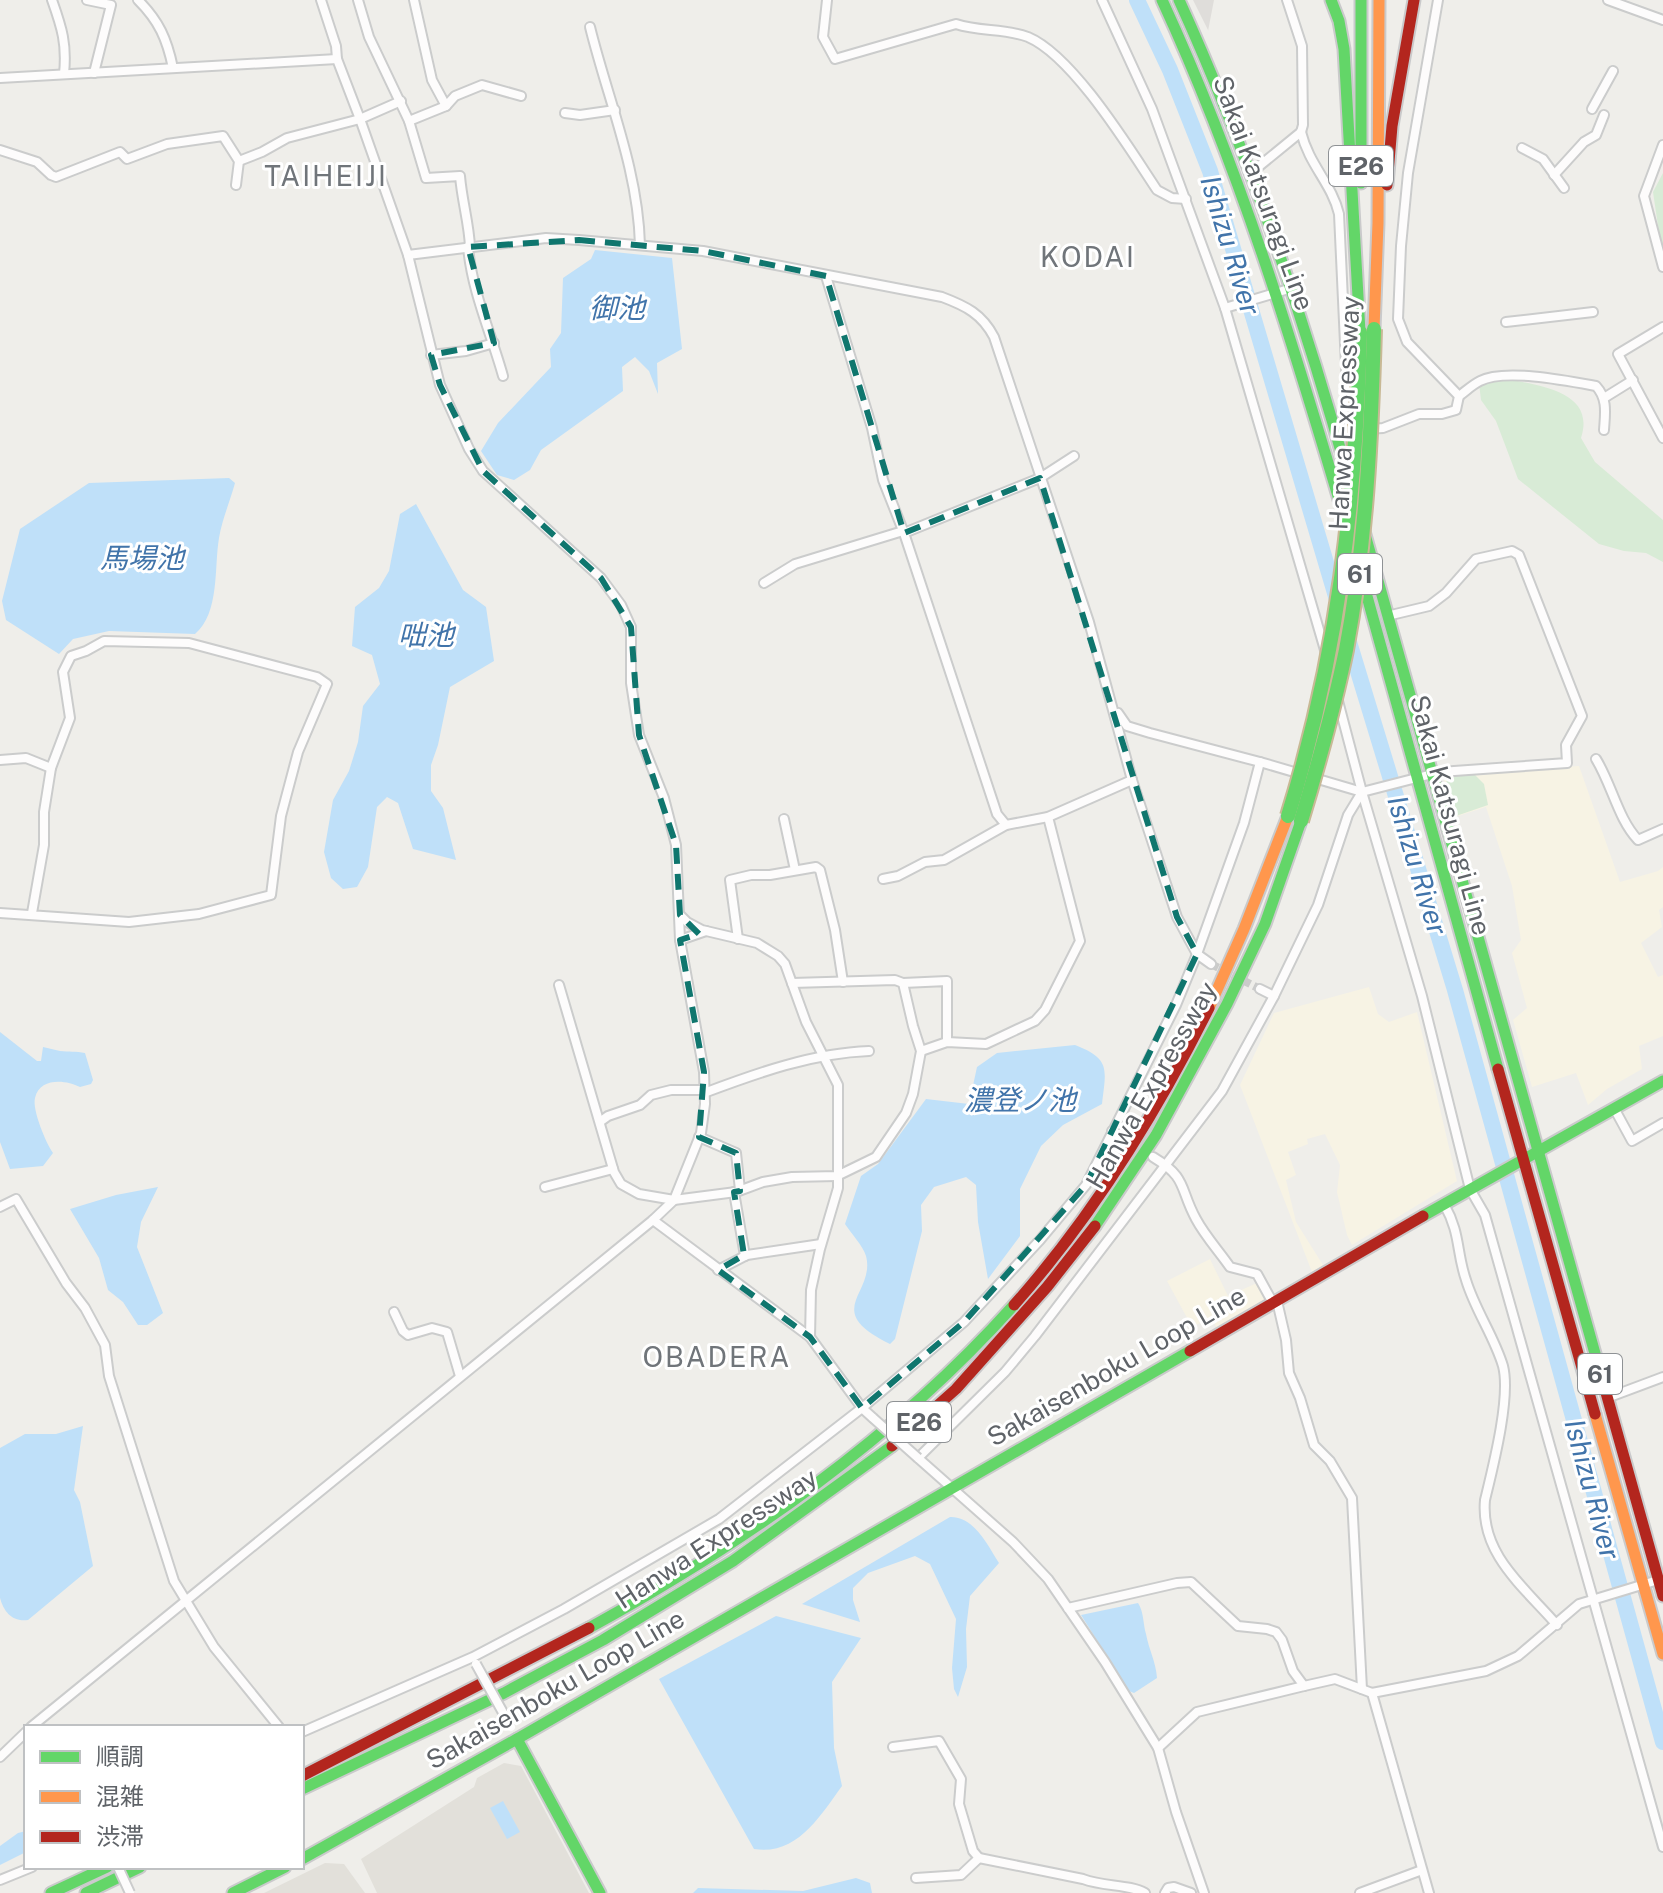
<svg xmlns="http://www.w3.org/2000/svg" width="1663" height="1893" font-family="'Public Sans','Noto Sans JP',sans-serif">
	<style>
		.commercial { fill: #f7f3e4 }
		.industrial { fill: #dfddda }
		.education { fill: #e2e0da }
		.green { fill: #d8ebd6 }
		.water { fill: #bfe0f9 }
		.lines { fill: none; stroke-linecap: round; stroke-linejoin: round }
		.river { stroke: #bfe0f9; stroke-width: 16 }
		.street-tunnel { stroke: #cbcbca; stroke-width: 8; stroke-dasharray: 8 4; stroke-linecap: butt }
		.street-casing { stroke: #cbcccc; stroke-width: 12 }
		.fast-casing { stroke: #cacacb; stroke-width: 15 }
		.slow-casing { stroke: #cacacb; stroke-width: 15 }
		.jam-casing { stroke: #cacacb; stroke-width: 15 }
		.street { stroke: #fdfcfc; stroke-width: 8 }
		.fast { stroke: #63d668; stroke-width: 11 }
		.slow { stroke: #ff974d; stroke-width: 11 }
		.jam { stroke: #b3261e; stroke-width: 11 }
		.street-bridge-casing { stroke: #cbcccc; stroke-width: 12; stroke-linecap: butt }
		.fast-bridge-casing { stroke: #c8b996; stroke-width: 18; stroke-linecap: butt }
		.street-bridge { stroke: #fdfcfc; stroke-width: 8 }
		.fast-bridge { stroke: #63d668; stroke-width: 14 }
		.marked { fill: none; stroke: #0f766e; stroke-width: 6; stroke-dasharray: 16 10; stroke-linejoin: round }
		.labels { text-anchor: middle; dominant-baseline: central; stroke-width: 6; stroke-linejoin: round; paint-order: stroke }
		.shield { fill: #fff; stroke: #8f9295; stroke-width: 2 }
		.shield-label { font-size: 24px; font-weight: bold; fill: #5f6368 }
		.street-label { font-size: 26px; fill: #5f6368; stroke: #fff }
		.neighbourhood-label { font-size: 28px; letter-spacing: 2px; fill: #70757a; stroke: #fff }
		.water-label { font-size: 28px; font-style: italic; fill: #4174aa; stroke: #fff }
	</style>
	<rect width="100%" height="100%" fill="#efeeea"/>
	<g class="commercial">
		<path d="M1579,766L1620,882L1658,871L1663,867V907L1659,910L1662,927L1641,943L1658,977L1663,975V1036L1639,1046L1642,1069L1607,1089L1588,1105L1576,1073L1532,1087L1513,1020L1527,1008L1512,953L1521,940L1512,886L1486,807L1455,817L1444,780L1445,775Z"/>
		<path d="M1369,987L1378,1014L1389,1022L1417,1012L1457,1181L1352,1245L1347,1235L1337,1192L1340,1165L1325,1134L1307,1139L1308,1144L1288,1152L1296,1175L1286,1180L1296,1222L1323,1265L1312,1272L1240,1085L1274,1013Z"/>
		<path d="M1210,1259L1228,1296L1257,1283L1266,1301L1217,1329L1212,1317L1192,1327L1167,1281Z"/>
	</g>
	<path class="industrial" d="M1193,0H1214L1208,31V30Z"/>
	<g class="education">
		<path d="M504,1763L521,1766L589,1893H377L361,1859L474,1787L477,1778Z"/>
		<path d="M325,1863L344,1864L365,1893H264Z"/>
	</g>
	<g class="green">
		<path d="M1663,173V246H1661L1653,192Z"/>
		<path d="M1508,379C1541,386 1596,392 1581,438L1595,462L1663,520V562L1646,553L1624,551L1599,544L1518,479L1496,421L1481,400L1479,383Z"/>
		<path d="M1474,774L1484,784L1488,805L1456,816L1445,776Z"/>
	</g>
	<g class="water">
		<path d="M595,250L672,258L682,349L657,363L658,394L649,371L635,357L622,367L623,391L541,450L530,470L514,480L497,475L481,451L498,423L551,367L550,349L561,333L563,278L591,259Z"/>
		<path d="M229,478L235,483C230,501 222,520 219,538C214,567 220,613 195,634L109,631L73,639L59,654L6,620L2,601L20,529L89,483Z"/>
		<path d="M416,504L463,590L486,607L494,661L450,687L438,745L431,765V791L443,808L456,860L413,849L398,803L387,797L377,807L368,867L357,887L343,889L331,878L324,852L333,800L349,771L358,742L363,706L380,684L372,655L352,646L355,607L379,588L389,571L400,514Z"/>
		<path d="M0,1032L37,1061H41L43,1047C49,1048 54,1050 60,1051C69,1052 76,1051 85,1053L93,1080L91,1084L80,1087C66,1080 40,1077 35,1098C32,1110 46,1143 53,1153L43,1166L10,1169L0,1142Z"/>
		<path d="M1075,1045C1111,1059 1106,1069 1102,1104L1063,1125L1041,1146L1020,1189V1236L988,1279L978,1222L976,1185L966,1177L934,1187L921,1205L922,1231L895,1339L890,1344C820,1310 876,1294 866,1256C863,1246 851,1233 845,1224L861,1176L878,1164L926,1099L969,1104L977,1067L997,1053Z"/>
		<path d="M158,1187L141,1222L137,1247L163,1313L147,1325H138L123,1302L108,1290L99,1258L70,1209L116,1195Z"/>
		<path d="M83,1426L74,1490L80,1502L93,1566L28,1620C12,1622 4,1612 0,1598V1448L25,1434H56Z"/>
		<path d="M950,1517C974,1516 988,1546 999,1563L970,1596L966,1629L967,1667L958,1697L954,1689L952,1668L956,1619L930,1564L915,1556L868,1573L853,1588V1600L860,1622L802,1604Z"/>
		<path d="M1138,1603C1144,1612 1143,1624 1146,1634C1149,1650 1156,1662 1157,1678L1134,1693L1129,1691L1081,1615Z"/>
		<path d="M776,1616L861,1638L832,1682L834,1748L842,1786C820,1816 797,1856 754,1849L659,1679Z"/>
		<path d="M503,1801L520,1832L507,1839L490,1808Z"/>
		<path d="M26,1831V1852L0,1865V1846L18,1833Z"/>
		<path d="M856,1878L870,1883L872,1893H693L698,1888L803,1891Z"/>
	</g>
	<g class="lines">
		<g class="river">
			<path d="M1137,0L1170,70L1210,171L1340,610"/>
			<path d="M1346,632L1455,990L1663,1742"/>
		</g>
		<path class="street-tunnel" d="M1211,964L1260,989"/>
		<defs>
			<g id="street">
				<path d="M52,0C62,28 67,44 64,74"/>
				<path d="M87,0L111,5L94,73"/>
				<path d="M138,0C159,21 167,39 173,68"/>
				<path d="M358,0L369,37L409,121L426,178L460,176C462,201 469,223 470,247"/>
				<path d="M414,0L432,80L446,106"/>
				<path d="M827,0L823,37L835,59L956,24C980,32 1004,28 1028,37C1073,56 1129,148 1157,190L1172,198L1186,199"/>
				<path d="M1102,0L1152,109L1225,308L1327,657"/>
				<path d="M1608,0L1663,20"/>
				<path d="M590,27C608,100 638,169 640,245"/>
				<path d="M0,78L337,59"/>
				<path d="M1592,109L1613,71"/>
				<path d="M565,113L580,115L615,110"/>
				<path d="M409,121L446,106L455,96L482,85L521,96"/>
				<path d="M1301,132C1309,165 1332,184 1339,214L1349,430"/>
				<path d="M1663,145L1644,196L1663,267"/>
				<path d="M1522,148L1543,159L1564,188"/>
				<path d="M0,150L37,162L51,175L56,177L120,152L127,159L167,144L223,136L239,161L236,185"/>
				<path d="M239,161L262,152L287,138L360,119L401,101"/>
				<path d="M1252,172L1301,132L1303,125L1302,46L1287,0"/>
				<path d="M1554,175L1584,142L1596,135L1604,115"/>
				<path d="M468,247C472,292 491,333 503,376"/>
				<path d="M408,255L546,238L579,240L703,251L942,297C966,306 982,314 994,337L1089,622L1132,780L1177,917L1197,954L1211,964"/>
				<path d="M826,276L872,428L883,480L904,533L997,814L1006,825"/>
				<path d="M1225,308L1292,288"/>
				<path d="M1506,322L1593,312"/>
				<path d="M1663,327L1618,354L1663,438"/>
				<path d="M431,355L466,351L494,343"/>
				<path d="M1459,396C1466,391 1472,385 1480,381C1504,368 1569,381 1596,386C1608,399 1605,414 1604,430"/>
				<path d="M1604,398L1633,380"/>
				<path d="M1336,431L1383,428L1419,414H1442L1456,410L1459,396L1407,342L1398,319L1401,246L1408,173L1438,0"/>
				<path d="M904,533L1040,478L1074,456"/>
				<path d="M764,583L795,564L903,531"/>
				<path d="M1337,697L1362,792L1422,996L1470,1189L1485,1215L1663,1847"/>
				<path d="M1118,713L1127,726L1150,733L1260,762L1362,792L1440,772L1567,763L1566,745L1582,716L1519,555L1512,551L1476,559L1446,593L1429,606L1387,616"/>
				<path d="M1596,759C1612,785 1618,819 1638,840L1663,829"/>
				<path d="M0,760L26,758L51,768"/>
				<path d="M784,819L795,870"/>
				<path d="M883,879L898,876L925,862L944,860L1006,825L1048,817L1132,780"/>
				<path d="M0,913L129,922L199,914L271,895L281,816L298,752L327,684L317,677L189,643L104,641L86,651L71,656L63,672L70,718L51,768L44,812V845L32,913"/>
				<path d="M680,915L687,922L702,930L757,943L778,956L785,964L806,1022L838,1085V1188L820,1249L811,1290L810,1337"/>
				<path d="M738,939L730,880L751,875H770L816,867L820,870L835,930L843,982"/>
				<path d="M680,940L706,931"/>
				<path d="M903,983L947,981V1042"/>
				<path d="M559,985L614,1172L621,1184L639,1194L674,1200L736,1192L763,1182L792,1177L837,1176L876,1157L906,1113L913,1094L921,1051L913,1026L903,983L895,980L792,983"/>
				<path d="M1260,989L1274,996"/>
				<path d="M921,1051L947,1042L986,1044L1035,1021L1045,1010L1080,941L1048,817"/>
				<path d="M704,1093C757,1073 813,1053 869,1051"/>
				<path d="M1614,1108L1632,1141L1663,1123"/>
				<path d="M601,1121L608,1116L640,1105L651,1095L671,1090H704"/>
				<path d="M1112,1131L1124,1139"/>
				<path d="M699,1137L736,1153L740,1190"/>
				<path d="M1153,1157C1188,1178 1179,1188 1196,1219C1205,1236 1219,1251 1230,1267L1257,1274L1273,1303"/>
				<path d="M545,1187L613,1169"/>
				<path d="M734,1192L745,1256"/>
				<path d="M1444,1204C1461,1234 1456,1251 1466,1280C1475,1310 1494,1336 1503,1366C1511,1397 1493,1467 1485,1500C1480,1554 1524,1587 1557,1625"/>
				<path d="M0,1207L16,1199L66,1283L85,1308L105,1345L109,1376L174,1581L214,1647L279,1727"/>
				<path d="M653,1220L810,1337L862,1408L873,1418"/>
				<path d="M718,1270L747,1255L821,1244"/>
				<path d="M1277,1301L1286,1340L1289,1373L1300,1398L1314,1445L1330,1461L1352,1498L1362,1689"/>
				<path d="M394,1312L403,1331L408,1335L432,1328L447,1332L460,1376"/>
				<path d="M1607,1398L1663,1377"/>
				<path d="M1068,1608L1177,1583L1191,1582L1238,1626L1267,1629L1276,1632L1282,1640L1293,1671L1304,1686"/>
				<path d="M1372,1693L1429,1893"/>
				<path d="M31,1727L653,1220L674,1200L701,1133L705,1104L704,1072L680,940L676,845L664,798L639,735L631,683V627L621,605L601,578L483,471L469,449L440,385L408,255L360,119L337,59L336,46L321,0"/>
				<path d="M302,1732L473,1657L564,1609L719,1519L862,1408L964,1322L1040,1240L1086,1185L1176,1005L1197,954L1244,823L1260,762"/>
				<path d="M893,1747L939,1741L961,1779L959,1804L973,1851L979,1858L961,1875L916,1878"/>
				<path d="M1158,1748L1197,1712L1304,1686L1335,1679L1372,1693L1486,1671L1518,1656L1579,1604L1658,1580"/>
				<path d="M0,1757L26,1732"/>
				<path d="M979,1858L1083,1879C1104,1887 1129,1884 1145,1893"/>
				<path d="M0,1880L32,1867"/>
				<path d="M1165,1893L1168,1888L1174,1887L1191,1893"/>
				<path d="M1204,1893L1176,1812L1158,1748L1105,1662L1048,1579L1013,1542L918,1458L1005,1372L1035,1336L1222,1091L1274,996L1318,905L1348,815L1362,792"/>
				<path d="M1360,1893L1422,1870"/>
			</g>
			<g id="fast">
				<path d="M1162,0C1241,171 1295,350 1348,530"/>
				<path d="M1179,0C1250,156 1304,318 1350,483"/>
				<path d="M1331,0L1339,21L1344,49L1360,332"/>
				<path d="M1361,0V183"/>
				<path d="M1364,531L1603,1382"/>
				<path d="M1360,571L1498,1069"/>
				<path d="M1423,1216L1663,1081"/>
				<path d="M1095,1226L1156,1135L1227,1004L1265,924L1301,821"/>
				<path d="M589,1628C746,1542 894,1439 1014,1305"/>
				<path d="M517,1739L600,1893"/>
				<path d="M302,1789L504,1693L603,1640L733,1561L892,1446"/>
				<path d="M302,1859L517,1739L1190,1351"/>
				<path d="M51,1893L107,1867"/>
				<path d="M86,1893L140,1867"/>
				<path d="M233,1893L285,1867"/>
			</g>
			<g id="slow">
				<path d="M1374,329L1378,223L1379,0"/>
				<path d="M1209,1008L1244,929L1288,816"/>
				<path d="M1595,1414L1663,1654"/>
			</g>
			<g id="jam">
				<path d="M1387,185L1392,126L1414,0"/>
				<path d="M1498,1069L1595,1414"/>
				<path d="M1014,1305C1093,1216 1156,1114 1209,1008"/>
				<path d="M1190,1351L1423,1216"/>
				<path d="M1603,1382L1663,1596"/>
				<path d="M892,1446L956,1389L1047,1287L1095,1226"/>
				<path d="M302,1776L589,1628"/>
			</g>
		</defs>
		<use href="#street" class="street-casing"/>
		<use href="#fast" class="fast-casing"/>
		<use href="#slow" class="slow-casing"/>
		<use href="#jam" class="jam-casing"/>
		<use href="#street" class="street"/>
		<use href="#fast" class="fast"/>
		<use href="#slow" class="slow"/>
		<use href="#jam" class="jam"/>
		<defs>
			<g id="street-bridge">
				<path d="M873,1418L918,1458"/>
				<path d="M476,1664L511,1727"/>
				<path d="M118,1867L130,1893"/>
			</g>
			<g id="fast-bridge">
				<path d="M1288,816C1338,654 1356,501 1360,332"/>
				<path d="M1301,821C1318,765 1334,708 1346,650C1366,544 1371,437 1374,329"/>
			</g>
		</defs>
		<use href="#street-bridge" class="street-bridge-casing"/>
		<use href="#fast-bridge" class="fast-bridge-casing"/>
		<use href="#street-bridge" class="street-bridge"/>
		<use href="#fast-bridge" class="fast-bridge"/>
	</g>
	<path class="marked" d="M579,240L703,251L826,276L904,533L1040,478L1177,917L1197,954L1086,1185L964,1322L862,1408L810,1337L718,1270L744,1255L734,1192L740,1191L736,1153L699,1137L704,1072L680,940L699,934L680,915L676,845L639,735L631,627L601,578L483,471L440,385L431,355L494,343L468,247Z"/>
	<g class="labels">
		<g class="shield">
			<rect x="1329" y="146" width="64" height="40" rx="6"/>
			<rect x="1338" y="554" width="44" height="40" rx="6"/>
			<rect x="1578" y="1354" width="44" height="40" rx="6"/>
			<rect x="887" y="1402" width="64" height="40" rx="6"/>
		</g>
		<g class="shield-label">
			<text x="1361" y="166">E26</text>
			<text x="1360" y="574">61</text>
			<text x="1600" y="1374">61</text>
			<text x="919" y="1422">E26</text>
		</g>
		<g class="street-label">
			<text transform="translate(1264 193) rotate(70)">Sakai Katsuragi Line</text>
			<text transform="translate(1344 413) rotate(-87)">Hanwa Expressway</text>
			<text transform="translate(1451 815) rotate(75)">Sakai Katsuragi Line</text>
			<text transform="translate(1151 1085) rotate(-60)">Hanwa Expressway</text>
			<text transform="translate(1116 1366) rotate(-30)">Sakaisenboku Loop Line</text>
			<text transform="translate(716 1538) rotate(-33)">Hanwa Expressway</text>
			<text transform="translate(555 1689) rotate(-30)">Sakaisenboku Loop Line</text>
		</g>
		<g class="neighbourhood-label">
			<text x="326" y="175">TAIHEIJI</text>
			<text x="1088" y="256">KODAI</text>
			<text x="717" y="1356">OBADERA</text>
		</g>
		<g class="water-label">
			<text transform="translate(1231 245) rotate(73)">Ishizu River</text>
			<text x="617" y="307">御池</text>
			<text x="142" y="557">馬場池</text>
			<text x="426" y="634">咄池</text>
			<text transform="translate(1418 865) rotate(73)">Ishizu River</text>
			<text x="1020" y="1099">濃登ノ池</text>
			<text transform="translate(1593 1489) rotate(75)">Ishizu River</text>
		</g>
	</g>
	<rect x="24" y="1725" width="280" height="144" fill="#ffffff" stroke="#bfc1c3" stroke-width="2"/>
	<rect x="40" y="1751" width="40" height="12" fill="#63d668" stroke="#bfc1c3" stroke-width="2"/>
	<text x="96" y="1765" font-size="24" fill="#5f6368">順調</text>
	<rect x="40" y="1791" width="40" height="12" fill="#ff974d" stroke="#bfc1c3" stroke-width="2"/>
	<text x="96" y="1805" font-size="24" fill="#5f6368">混雑</text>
	<rect x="40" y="1831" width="40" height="12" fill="#b3261e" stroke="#bfc1c3" stroke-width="2"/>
	<text x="96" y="1845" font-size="24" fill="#5f6368">渋滞</text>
</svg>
